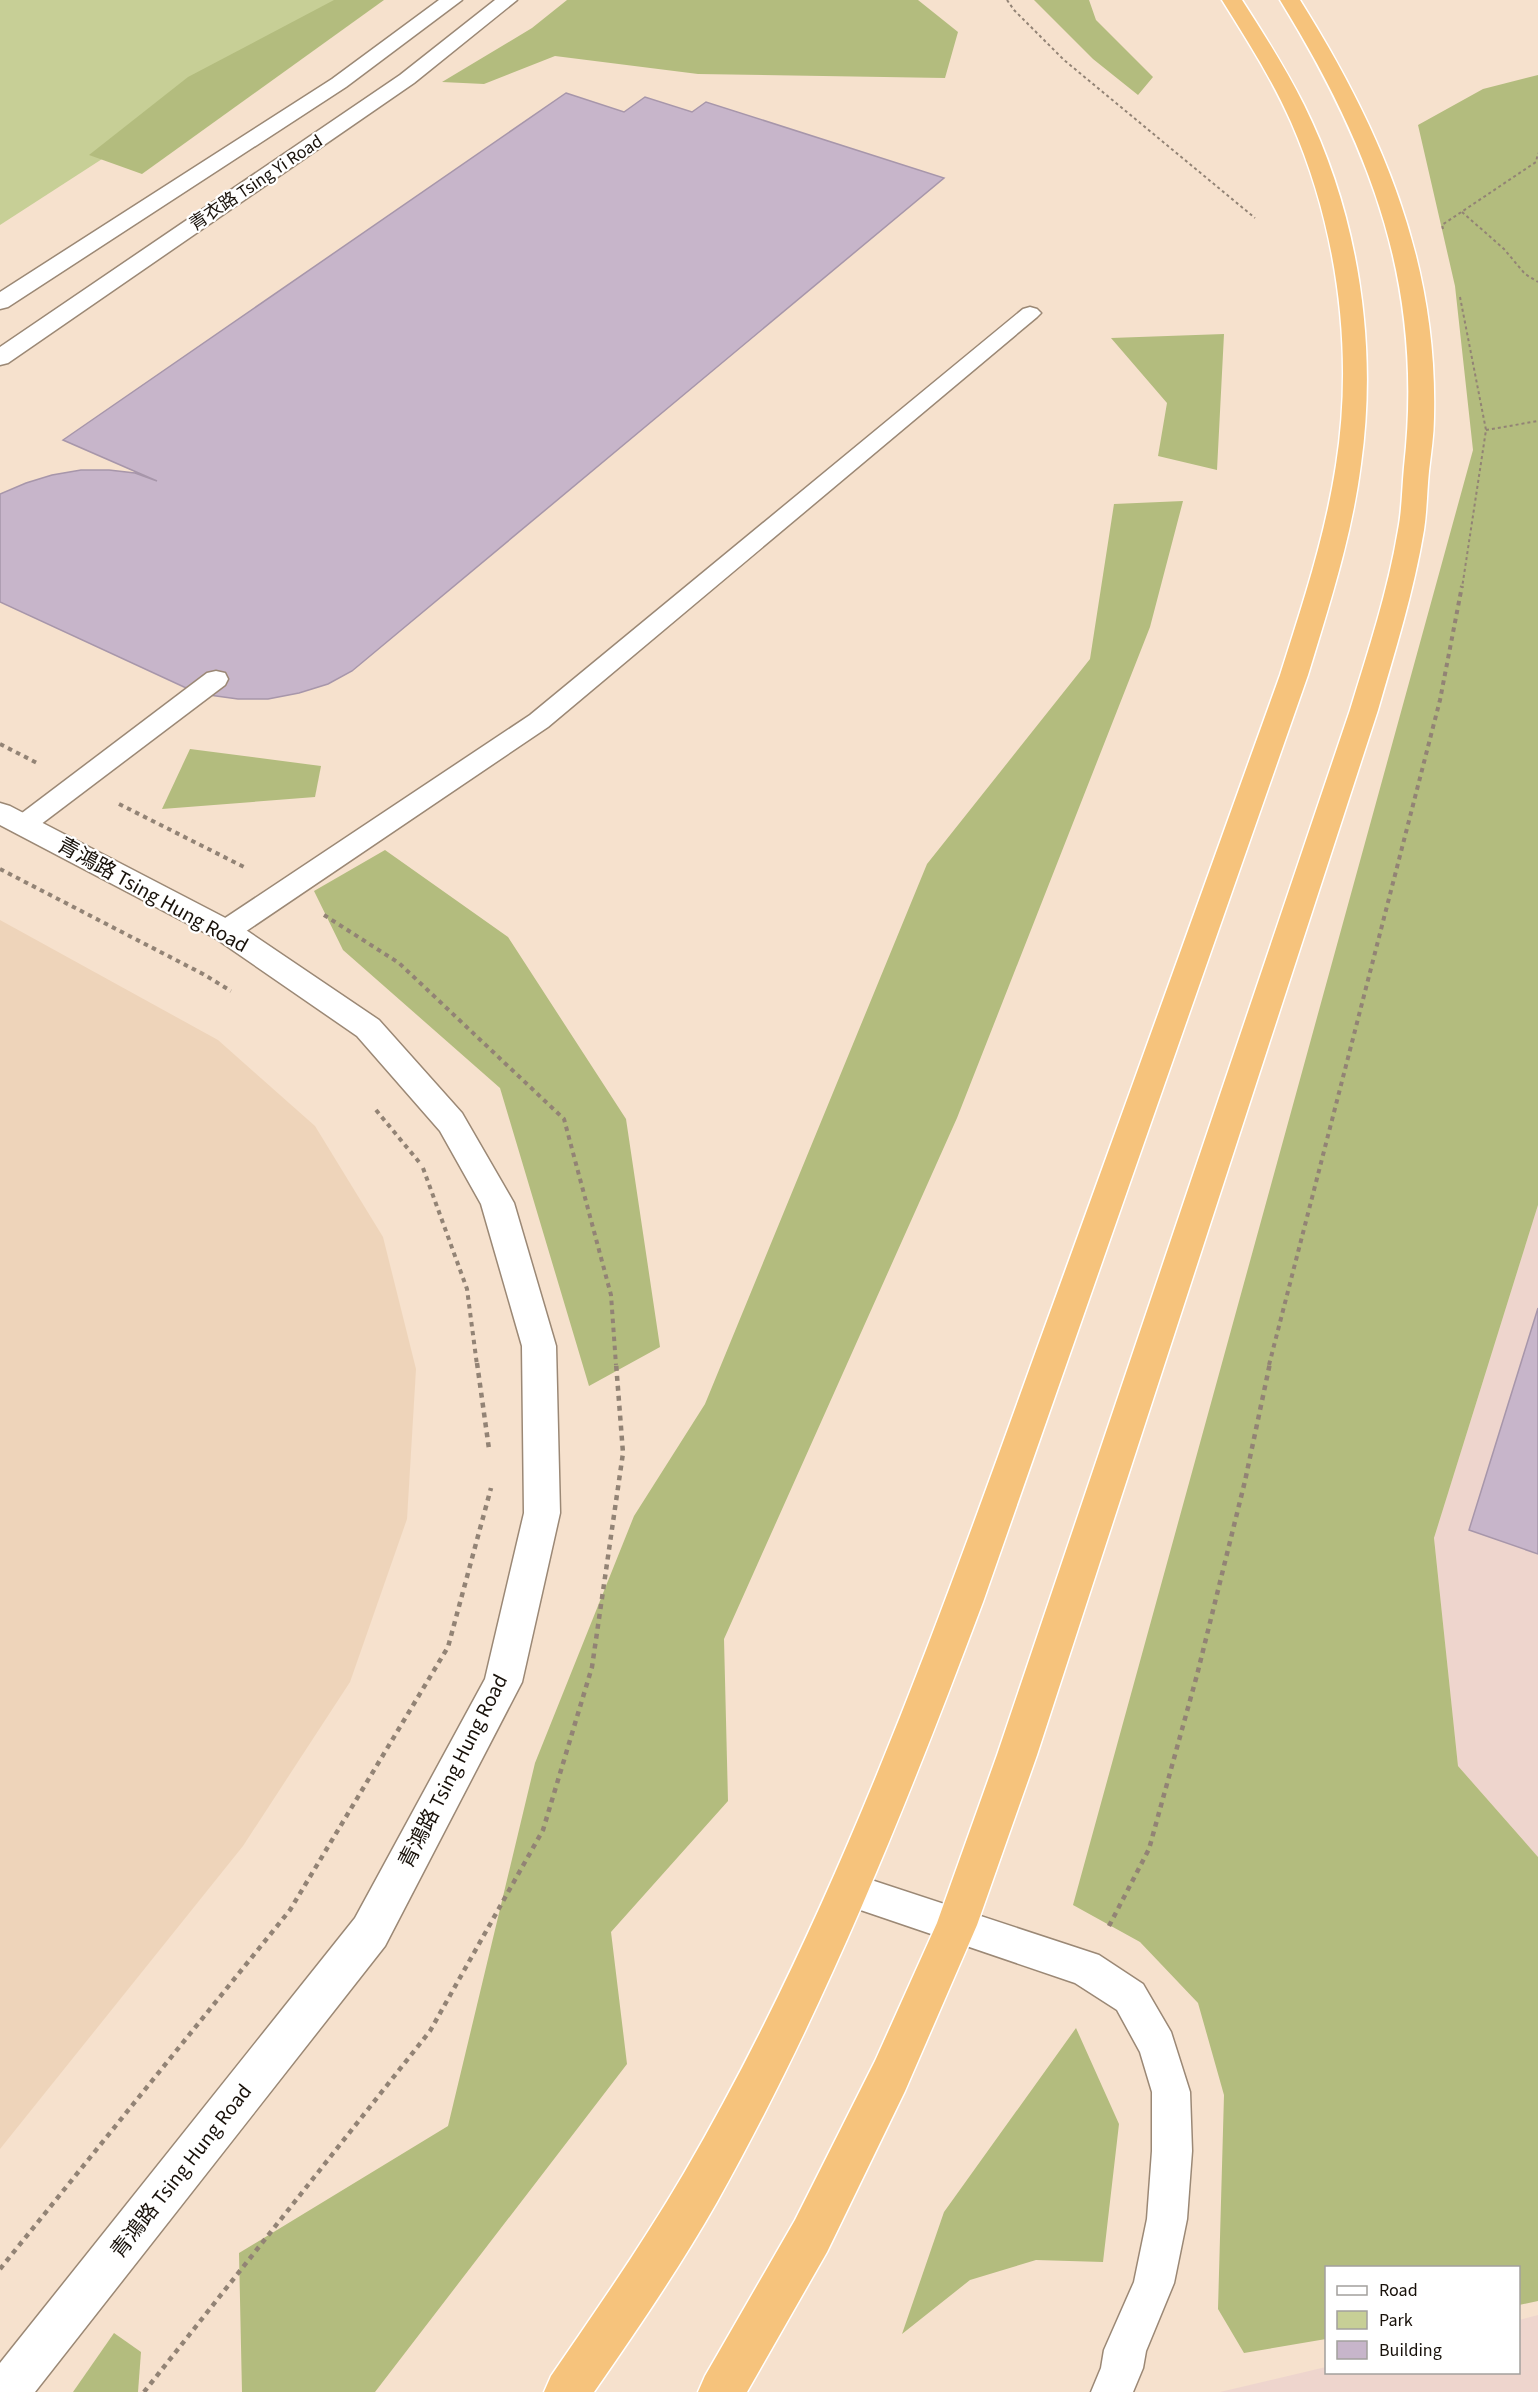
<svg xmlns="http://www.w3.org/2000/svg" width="1538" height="2392" font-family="'Source Sans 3','Noto Sans TC',sans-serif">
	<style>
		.built { fill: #eed4ba }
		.education { fill: #eed5cd }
		.green { fill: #c7cf96 }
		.forest { fill: #b3bc7e }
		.building { fill: #c7b5ca; stroke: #a796aa; stroke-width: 1.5 }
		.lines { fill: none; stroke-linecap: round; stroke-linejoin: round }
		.service-casing { stroke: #9b8875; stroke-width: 3 }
		.minor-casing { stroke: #9b8875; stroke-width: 3 }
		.secondary-casing { stroke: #9b8875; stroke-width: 3 }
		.motorway-casing { stroke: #fff; stroke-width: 3 }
		.path-far2 { stroke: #928375; stroke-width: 2; stroke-dasharray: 3 3; stroke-linecap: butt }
		.path-far1 { stroke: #928375; stroke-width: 4; stroke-dasharray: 4.5 4.5; stroke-linecap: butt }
		.path { stroke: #928375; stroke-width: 4.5; stroke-dasharray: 5 5; stroke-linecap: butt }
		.service { fill: #fff; fill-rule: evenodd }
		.minor { fill: #fff; fill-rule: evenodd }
		.secondary { fill: #fff; fill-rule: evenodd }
		.motorway { fill: #f6c37c; fill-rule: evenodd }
		.labels { text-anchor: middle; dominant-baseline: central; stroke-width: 4.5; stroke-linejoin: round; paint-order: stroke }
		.far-street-label { font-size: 18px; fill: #18110a; stroke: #fff }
		.street-label { font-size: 21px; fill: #18110a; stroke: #fff }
	</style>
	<rect width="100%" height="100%" fill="#f6e1cd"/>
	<path class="built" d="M0,920L218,1040L315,1126L383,1237L416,1369L407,1519L350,1682L243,1846L0,2149Z"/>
	<g class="education">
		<path d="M1538,1205V1857L1458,1766L1434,1538Z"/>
		<path d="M1538,2315V2392H1220L1326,2367V2372H1518L1519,2320Z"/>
	</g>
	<path class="green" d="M0,0H348L0,225Z"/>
	<g class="forest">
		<path d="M334,0H384L142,174L89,155L188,77Z"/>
		<path d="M567,0H918L958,32L945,78L698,74L555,56L484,84L442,82L532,28Z"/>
		<path d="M1034,0H1089L1096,20L1153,77L1138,95L1093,59Z"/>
		<path d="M1538,75V1205L1434,1538L1458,1766L1538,1857V2301L1519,2305L1518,2268H1326V2339L1244,2353L1218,2309L1224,2095L1198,2003L1140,1942L1073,1905L1473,450L1455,286L1418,125L1483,89Z"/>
		<path d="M1224,334L1217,470L1158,456L1167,403L1111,338Z"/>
		<path d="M1183,501L1150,627L957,1118L724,1639L728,1801L611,1932L627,2064L375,2392H242L239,2253L448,2126L535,1763L634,1516L705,1404L927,864L1090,659L1114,504Z"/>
		<path d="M190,749L321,766L315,797L162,809Z"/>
		<path d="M385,850L508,937L626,1119L660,1347L589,1386L500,1088L343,950L314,891Z"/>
		<path d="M1076,2028L1119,2124L1103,2262L1036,2260L970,2280L902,2334L944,2212Z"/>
		<path d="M114,2333L141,2352L138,2392H73Z"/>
	</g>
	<g class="building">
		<path d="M566,93L624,112L645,97L692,112L706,102L944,178L352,671L328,684L299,693L268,699H238L209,695L184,687L0,602V494L26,483L52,475L81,470H109L135,473L157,481L63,440Z"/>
		<path d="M1538,1308V1554L1469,1530Z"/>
	</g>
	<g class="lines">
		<defs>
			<g id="service">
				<path d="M1030,307L1037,309L1041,313L1037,317L548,727L236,938L226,941L216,938L212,931L216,924L530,715L1023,309Z"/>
				<path d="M216,671L225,673L228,679L225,685L32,831L23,834L14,831L10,825L14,819L207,673Z"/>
				<path d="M850,1873L1099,1955L1143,1984L1171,2032L1190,2092L1192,2151L1187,2219L1174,2283L1146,2351L1143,2368L1133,2392H1091L1101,2368L1104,2350L1134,2282L1147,2219L1152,2151V2092L1140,2052L1117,2010L1075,1983L837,1902L832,1890L837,1878Z"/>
			</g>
			<path id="minor" d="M0,803L10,806L237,924L379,1020L462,1113L514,1203L556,1346L560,1513L522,1682L385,1946L35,2392H0V2363L355,1918L485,1679L524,1513L522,1346L481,1204L440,1131L357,1036L215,938L0,825Z"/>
			<g id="secondary">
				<path d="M439,0H462L346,87L8,307L0,309V292L332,79Z"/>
				<path d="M495,0H517L414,83L8,363L0,365V347L400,75Z"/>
			</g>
			<g id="motorway">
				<path d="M1222,0H1242C1264,34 1286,69 1304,105C1358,214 1378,344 1361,464C1352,536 1329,606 1308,675L983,1602C906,1807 824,2011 717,2202C680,2267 637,2330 594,2392H544L551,2376C597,2309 643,2243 684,2173C835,1914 935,1631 1036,1351C1118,1126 1199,900 1280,675C1302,606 1325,537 1336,465C1354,351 1337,227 1291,122C1272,79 1247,40 1222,0Z"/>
				<path d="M1280,0H1300C1381,129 1438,261 1434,417C1434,435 1431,453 1429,471C1427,491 1427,510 1424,530C1414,591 1395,651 1378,710L1037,1755L977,1925L905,2091L827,2252L747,2392H698L705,2376L795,2220L875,2061L937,1923L997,1755L1350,710C1368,651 1388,591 1398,530C1402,510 1402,488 1404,467C1424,288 1373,151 1280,0Z"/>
			</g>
		</defs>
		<use href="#service" class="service-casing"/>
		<use href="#minor" class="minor-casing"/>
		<use href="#secondary" class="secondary-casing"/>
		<use href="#motorway" class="motorway-casing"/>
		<g class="path-far2">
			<path d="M1007,0L1014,10L1064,60L1255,218"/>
			<path d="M1462,212L1504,249L1525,274L1538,282"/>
			<path d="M1443,229L1442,225L1536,162L1538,153"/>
			<path d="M1460,297L1486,430L1462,588"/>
			<path d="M1486,430L1538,421"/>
		</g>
		<g class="path-far1">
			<path d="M0,744L37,763"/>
			<path d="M119,804L246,868"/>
			<path d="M0,869L203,974L231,991"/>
			<path d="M324,915L399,963L564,1119L611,1295L616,1365"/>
			<path d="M376,1110L419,1162"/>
			<path d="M423,1168L467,1289L477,1365"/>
			<path d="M1269,1365L1440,700L1462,586"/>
		</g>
		<g class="path">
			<path d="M477,1363L489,1449"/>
			<path d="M1109,1926L1149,1849L1197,1675L1245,1481L1270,1363"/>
			<path d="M0,2269L290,1910L448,1647L491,1488"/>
			<path d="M144,2392L430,2031L543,1830L592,1667L623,1453L616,1363"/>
		</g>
		<use href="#service" class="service"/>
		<use href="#minor" class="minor"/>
		<use href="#secondary" class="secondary"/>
		<use href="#motorway" class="motorway"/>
	</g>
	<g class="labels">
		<g class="far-street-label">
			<text transform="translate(256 183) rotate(-34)">青衣路 Tsing Yi Road</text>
		</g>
		<g class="street-label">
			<text transform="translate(153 895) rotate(29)">青鴻路 Tsing Hung Road</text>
			<text transform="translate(453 1771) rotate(-63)">青鴻路 Tsing Hung Road</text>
			<text transform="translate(181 2171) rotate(-52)">青鴻路 Tsing Hung Road</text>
		</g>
	</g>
	<rect x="1325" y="2266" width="195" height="108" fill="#ffffff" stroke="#a3a09d" stroke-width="1.5"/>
	<rect x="1337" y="2286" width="30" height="9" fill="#ffffff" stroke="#a3a09d" stroke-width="1.5"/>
	<text x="1379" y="2296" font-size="18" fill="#18110a">Road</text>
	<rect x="1337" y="2311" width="30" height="18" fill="#c7cf96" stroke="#a3a09d" stroke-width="1.5"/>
	<text x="1379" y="2326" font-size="18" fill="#18110a">Park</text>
	<rect x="1337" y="2341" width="30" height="18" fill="#c7b5ca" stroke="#a3a09d" stroke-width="1.5"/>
	<text x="1379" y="2356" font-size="18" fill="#18110a">Building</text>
</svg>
